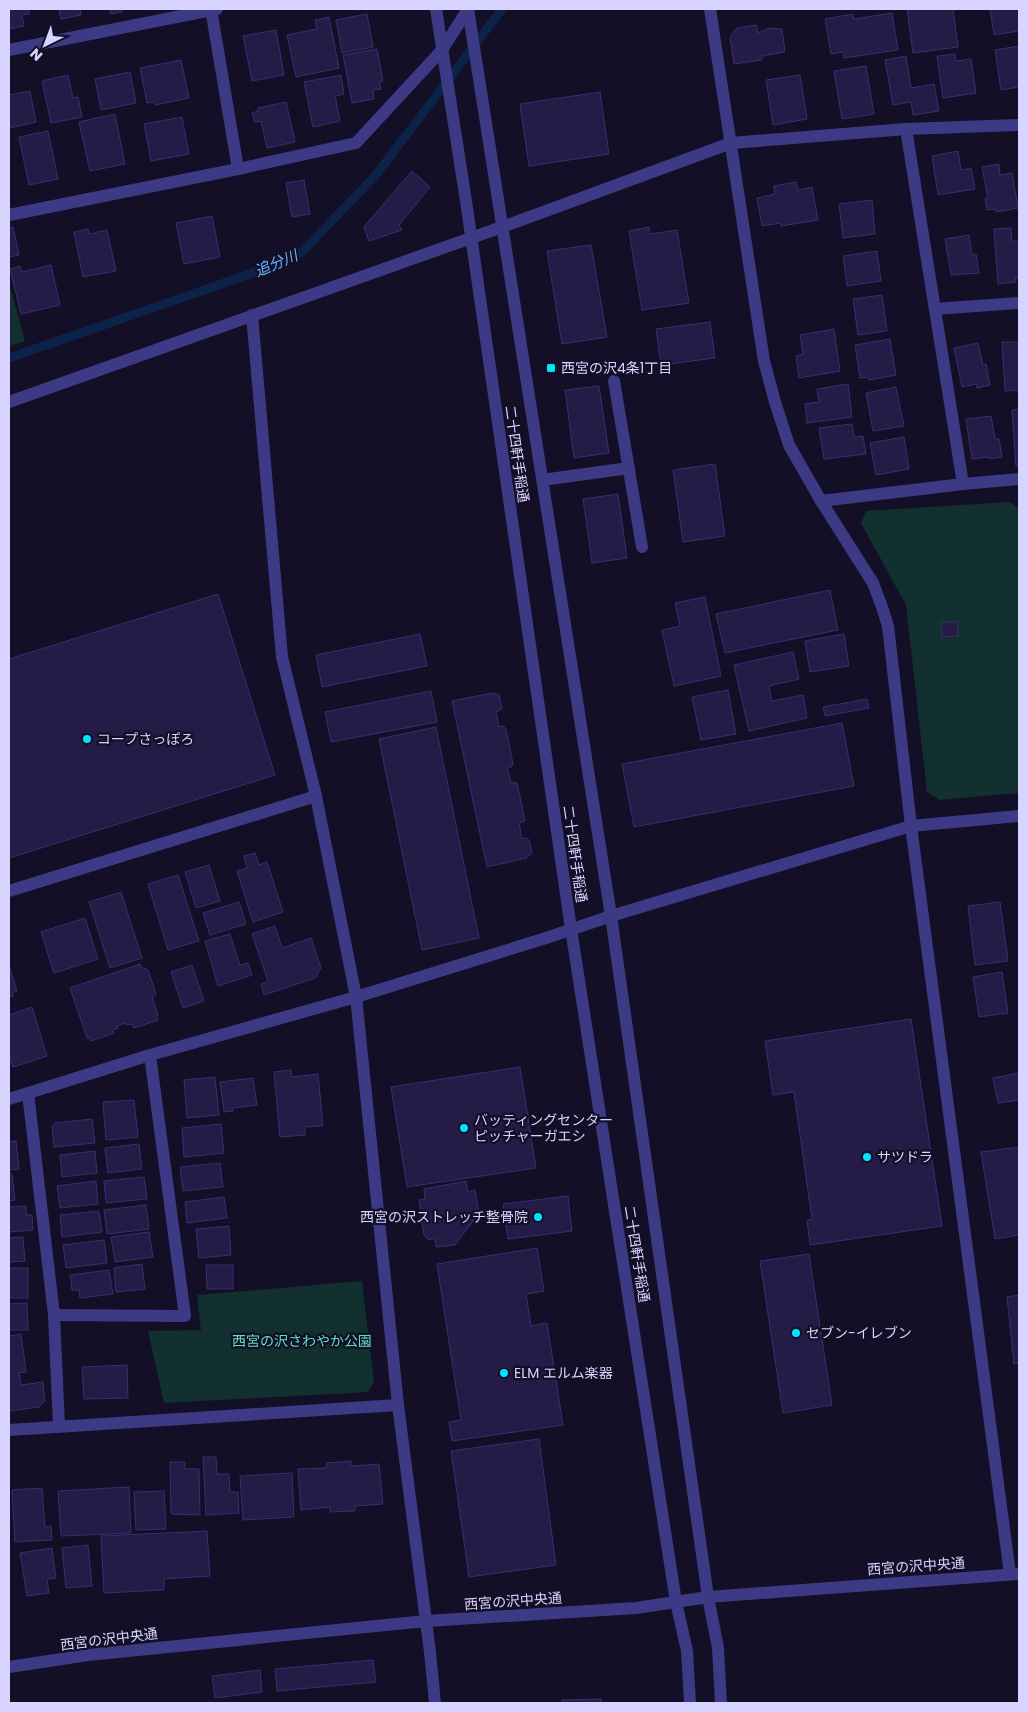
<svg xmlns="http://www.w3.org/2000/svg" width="1028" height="1712" font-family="Poppins,'Noto Sans JP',sans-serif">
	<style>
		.green { fill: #12302f }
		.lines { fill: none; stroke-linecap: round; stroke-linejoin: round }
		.stream { stroke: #0c2248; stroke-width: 9 }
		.building { fill: #241b47; stroke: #3b2d73 }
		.service { stroke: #3d3a85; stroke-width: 12 }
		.minor { stroke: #3d3a85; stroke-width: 12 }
		.tertiary { stroke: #3d3a85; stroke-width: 12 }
		.poi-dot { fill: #00e5ff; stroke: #130f26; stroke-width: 2 }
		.labels { text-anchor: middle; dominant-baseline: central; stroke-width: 4.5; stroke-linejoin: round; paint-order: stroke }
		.poi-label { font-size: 14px; fill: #d9d4ff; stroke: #130f26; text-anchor: start }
		.street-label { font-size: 14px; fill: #d9d4ff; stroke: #130f26 }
		.park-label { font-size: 14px; fill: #5fe0c0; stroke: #130f26 }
		.water-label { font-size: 15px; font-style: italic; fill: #62b6ff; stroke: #130f26 }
	</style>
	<rect width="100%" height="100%" fill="#130f26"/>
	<g class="green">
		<path d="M9,283L25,341L9,346Z"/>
		<path d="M1009,502L1019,508V793L939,800L927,792L906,605L861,523L866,511Z"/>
		<path d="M362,1281L374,1382L368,1392L164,1403L148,1331L201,1330L197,1295Z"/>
	</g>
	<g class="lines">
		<path class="stream" d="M9,358L250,274L302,252L376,175L502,9"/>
	</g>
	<g class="building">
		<path d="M9,9H29V14L22,15L24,26L9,29Z"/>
		<path d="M59,9H80L81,15L61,19Z"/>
		<path d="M110,9H122V12L111,14Z"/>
		<path d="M907,9H953L958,47L913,53Z"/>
		<path d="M990,9H1019V31L994,35Z"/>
		<path d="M892,13L898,50L844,58L843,52L831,54L825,19L853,14L854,19Z"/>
		<path d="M367,14L373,47L342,53L336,20Z"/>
		<path d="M329,17L339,68L296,77L287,35L317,29L315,20Z"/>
		<path d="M756,25L758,33L769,28L782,29L785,52L762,56V60L734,64L730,37L737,28Z"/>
		<path d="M276,30L284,75L252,81L243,36Z"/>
		<path d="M1019,46V87L1001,90L995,50Z"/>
		<path d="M377,49L383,81L379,82L381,89L373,90L374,99L352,103L343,55Z"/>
		<path d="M955,54L956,61L971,59L976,93L943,98L937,56Z"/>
		<path d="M906,56L911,88L934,84L939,111L913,115L911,102L893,105L885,60Z"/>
		<path d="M181,60L189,98L155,105L154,102L147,103L140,68Z"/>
		<path d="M866,66L874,114L842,119L834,71Z"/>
		<path d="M130,72L136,103L101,110L95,79Z"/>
		<path d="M68,75L73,98L78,97L82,117L51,123L42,81Z"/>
		<path d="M341,75L344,94L335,96L340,121L313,127L304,82Z"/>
		<path d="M800,75L807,119L773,125L766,80Z"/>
		<path d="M30,91L36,122L9,128V95Z"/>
		<path d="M600,92L609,154L529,166L520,104Z"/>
		<path d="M286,102L295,142L267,148L261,121L255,122L252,113L258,111V108Z"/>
		<path d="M115,114L125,164L90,171L79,122Z"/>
		<path d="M182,117L189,154L151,161L144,124Z"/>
		<path d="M48,131L58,179L29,185L19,137Z"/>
		<path d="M958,151L961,170L971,168L975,189L938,195L932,156Z"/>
		<path d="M999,164L1000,175L1012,173L1018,208L996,212V209L987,210L985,199L988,198L982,167Z"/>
		<path d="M412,171L430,187L399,225L402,230L369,241L364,227Z"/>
		<path d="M304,180L310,214L292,217L286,183Z"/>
		<path d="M796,182L798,190L812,187L818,220L781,226L780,223L762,226L757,198L775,194L774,186Z"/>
		<path d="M872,200L875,234L843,238L839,204Z"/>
		<path d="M212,216L220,257L184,264L176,223Z"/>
		<path d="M13,227L19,255L9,257V228Z"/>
		<path d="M649,227L650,234L677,230L689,303L642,310L629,231Z"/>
		<path d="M1011,228L1012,241H1019V278H1015L1016,282L998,284L994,229Z"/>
		<path d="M88,229L89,234L107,230L116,271L83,277L74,232Z"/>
		<path d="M969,235L972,255L976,254L979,273L951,275L945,239Z"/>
		<path d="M591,245L607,337L562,344L547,251Z"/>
		<path d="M877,251L881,281L847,286L843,256Z"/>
		<path d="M51,265L60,305L21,314L10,269L20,266L22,272Z"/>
		<path d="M882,295L887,331L858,335L853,299Z"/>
		<path d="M710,322L715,358L661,365L656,329Z"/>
		<path d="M834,329L840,371L799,378L796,356L803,354L800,335Z"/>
		<path d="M890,339L896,375L869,380L868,377L860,378L855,345Z"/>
		<path d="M1002,342H1019V390L1005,391Z"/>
		<path d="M978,343L983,365L986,364L990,385L977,388L976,384L962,387L954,348Z"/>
		<path d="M848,384L852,417L807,423L805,404L819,402L817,389Z"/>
		<path d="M599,386L609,453L574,458L565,390Z"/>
		<path d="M896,387L904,426L873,431L866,393Z"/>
		<path d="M1019,409V466H1016L1012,410Z"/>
		<path d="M991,416L995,439H999L1002,457L989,459V457L972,459L966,419Z"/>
		<path d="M852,424L854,437L863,436L866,454L824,459L819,428Z"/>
		<path d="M904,437L909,469L876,475L870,443Z"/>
		<path d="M715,464L725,536L683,542L673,470Z"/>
		<path d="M618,494L627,558L592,563L583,499Z"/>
		<path d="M830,590L838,630L725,653L716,614Z"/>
		<path d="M218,594L275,775L9,858V659Z"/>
		<path d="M705,597L721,676L674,686L662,630L680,626L675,603Z"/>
		<path d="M941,622H957L958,636L942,637Z"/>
		<path d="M420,634L427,666L322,687L316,655Z"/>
		<path d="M844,634L849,666L810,672L805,641Z"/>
		<path d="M793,652L799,679L769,686L772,701L803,695L807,718L749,731L734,665Z"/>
		<path d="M728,690L736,734L701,740L692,697Z"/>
		<path d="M431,691L437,722L331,742L325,712Z"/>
		<path d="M492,693V694H496L499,695L502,709L496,712L499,727L503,726L506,729L513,764L511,767L507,768L511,782L517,783L525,820L523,822L519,823L522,839L526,838L529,840L532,852L530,855L526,856L527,858L487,867L452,701Z"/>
		<path d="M867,699L869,708L825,716L823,707Z"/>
		<path d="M842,723L854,786L634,827L622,764Z"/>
		<path d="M436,727L479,938L422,950L379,739Z"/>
		<path d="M255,853L259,865L267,862L283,912L253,922L237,871L247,868L244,856Z"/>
		<path d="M209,865L220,901L196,908L185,872Z"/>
		<path d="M178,875L199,941L168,950L148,884Z"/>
		<path d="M121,892L142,958L110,968L89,902Z"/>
		<path d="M239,902L246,924L210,935L203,913Z"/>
		<path d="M1000,902L1008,961L975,965L968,906Z"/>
		<path d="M85,918L98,959L54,973L41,932Z"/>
		<path d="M275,926L282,948L311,938L321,968L315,978L264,995L261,984L268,981L252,934Z"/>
		<path d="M230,934L240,965L248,963L252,975L218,986L205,941Z"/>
		<path d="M140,964L141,967L148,970L156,994L152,997L158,1015L156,1016L158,1020L134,1028L132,1024L127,1025L126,1023L117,1026L118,1028L113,1030L114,1033L91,1041L89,1038H87L70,988Z"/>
		<path d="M192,965L204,1001L183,1008L171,972Z"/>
		<path d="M10,968L17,991L12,993L13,996L9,997V969Z"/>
		<path d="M1002,972L1008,1013L979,1017L973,977Z"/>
		<path d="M32,1007L47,1056L13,1067L9,1055V1015Z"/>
		<path d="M911,1019L942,1226L810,1245L807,1220L812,1219L794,1092L773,1095L765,1041Z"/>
		<path d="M520,1067L536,1168L407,1187L391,1087Z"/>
		<path d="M291,1070L292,1077L318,1074L323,1126L305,1127V1135L280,1137L274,1072Z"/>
		<path d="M1019,1073V1100L998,1103L993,1078Z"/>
		<path d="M215,1077L219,1115L187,1118L184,1080Z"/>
		<path d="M253,1078L257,1105L233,1108V1111L224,1112L220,1082Z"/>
		<path d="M134,1100L138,1137L106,1140L103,1102Z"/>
		<path d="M92,1119L95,1143L54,1147L52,1127L55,1123Z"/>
		<path d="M221,1124L224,1153L184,1157L182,1128Z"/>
		<path d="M16,1141L19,1169L9,1170V1142Z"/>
		<path d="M139,1144L142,1169L108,1173L105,1148Z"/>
		<path d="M1019,1147V1235L995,1239L981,1152Z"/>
		<path d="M95,1151L97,1173L62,1177L60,1155Z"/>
		<path d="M220,1163L223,1187L183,1191L180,1167Z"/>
		<path d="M9,1174H12L15,1200L9,1201Z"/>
		<path d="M144,1177L147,1199L106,1203L104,1181Z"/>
		<path d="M96,1181L98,1204L60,1208L57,1186Z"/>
		<path d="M466,1181L468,1192L475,1190L479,1213L455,1245L436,1247L435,1238L429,1240L424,1235L419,1200L425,1199L424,1189Z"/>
		<path d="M568,1196L572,1231L508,1239L503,1204Z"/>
		<path d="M224,1197L227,1218L187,1223L185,1202Z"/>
		<path d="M146,1205L149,1229L107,1234L104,1210Z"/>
		<path d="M26,1206V1215H32L33,1230L9,1232V1207Z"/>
		<path d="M99,1211L102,1232L62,1237L60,1215Z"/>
		<path d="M229,1226L231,1255L199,1258L196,1229Z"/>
		<path d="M149,1232L153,1257L115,1262L111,1237Z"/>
		<path d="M23,1237L25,1261L9,1262V1238Z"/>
		<path d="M104,1240L107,1263L66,1268L63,1245Z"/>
		<path d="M537,1248L544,1291L526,1294L531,1326L547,1323L563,1425L452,1441L449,1422L461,1420L437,1264Z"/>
		<path d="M809,1254L832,1405L783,1413L760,1261Z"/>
		<path d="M142,1264L145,1289L116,1292L114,1268Z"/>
		<path d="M206,1265H233V1289H207Z"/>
		<rect x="9" y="1268" width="19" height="30"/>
		<path d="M109,1270L113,1294L80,1298L79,1290H72L70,1275Z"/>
		<path d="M1019,1295V1363L1014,1364L1007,1297Z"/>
		<path d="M27,1303L28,1330H9V1304Z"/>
		<path d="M21,1334L26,1372L19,1373L21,1385L43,1382L45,1401L39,1407L9,1411V1336Z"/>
		<path d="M127,1365L128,1398L84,1399L82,1367Z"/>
		<path d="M539,1439L556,1565L469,1577L451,1451Z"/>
		<path d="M203,1457H216L217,1474H229L230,1492H238L239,1513L206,1515Z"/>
		<path d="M351,1461V1466L379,1464L383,1504L355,1506V1511L330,1512V1507L301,1510L298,1469L326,1468L327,1463Z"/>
		<path d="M170,1462H185V1469H199L200,1515L171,1514Z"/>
		<path d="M292,1473L294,1517L243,1520L240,1476Z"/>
		<path d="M129,1487L131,1533L61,1536L58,1491Z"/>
		<path d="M42,1488L45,1527L51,1526L52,1540L15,1542L12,1490Z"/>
		<path d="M164,1491L166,1529L136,1530L134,1492Z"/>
		<path d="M207,1531L210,1576L164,1579V1590L104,1593L101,1536Z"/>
		<path d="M88,1545L92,1586L66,1588L62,1548Z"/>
		<path d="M52,1548L56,1578L47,1579L49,1593L27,1596L20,1553Z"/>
		<path d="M373,1660L376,1682L277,1691L275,1669Z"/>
		<path d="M260,1670L262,1692L215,1698L212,1676Z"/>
		<path d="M601,1699V1703H562V1700Z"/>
	</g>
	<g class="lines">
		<g class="service">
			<path d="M614,381L642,547"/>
			<path d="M542,480L629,468"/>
		</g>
		<g class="minor">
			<path d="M211,9L238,169"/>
			<path d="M710,9L764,361L775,402L789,445L821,501L873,583L882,607L888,626L911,826L1010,1574"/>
			<path d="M9,50L217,9"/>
			<path d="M906,129L963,484"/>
			<path d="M9,215L238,169L356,143L442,50L468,9"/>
			<path d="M935,309L1019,303"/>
			<path d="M252,315L282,657L316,796L356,997L398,1405L430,1652L435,1703"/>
			<path d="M9,402L502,227L731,143L906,129L1019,125"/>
			<path d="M821,501L963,484L1019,479"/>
			<path d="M9,891L316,796"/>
			<path d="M28,1093L54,1315L59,1426"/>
			<path d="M9,1099L150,1055L356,997L546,938L611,916L911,826L1019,816"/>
			<path d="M54,1315L185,1316L150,1055"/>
			<path d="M9,1430L398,1405"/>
		</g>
		<g class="tertiary">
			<path d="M436,9L466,201L571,929L676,1602L687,1651L690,1703"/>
			<path d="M468,9L611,916L708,1597L718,1648L721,1703"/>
			<path d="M9,1667L88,1655L426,1621L636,1608L708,1597L1019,1574"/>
		</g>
	</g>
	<g class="poi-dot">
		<rect x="546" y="363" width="10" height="10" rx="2.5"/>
		<circle cx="87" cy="739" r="5"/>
		<circle cx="464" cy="1128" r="5"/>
		<circle cx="867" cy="1157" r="5"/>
		<circle cx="538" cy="1217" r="5"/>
		<circle cx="796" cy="1333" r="5"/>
		<circle cx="504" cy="1373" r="5"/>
	</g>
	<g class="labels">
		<g class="poi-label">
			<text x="561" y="368">西宮の沢4条1丁目</text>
			<text x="97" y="739">コープさっぽろ</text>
			<text x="474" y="1120">バッティングセンター<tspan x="474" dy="16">ピッチャーガエシ</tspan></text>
			<text x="877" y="1157">サツドラ</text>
			<text x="528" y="1217" text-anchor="end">西宮の沢ストレッチ整骨院</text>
			<text x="806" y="1333">セブン-イレブン</text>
			<text x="514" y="1373">ELM エルム楽器</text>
		</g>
		<g class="street-label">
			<text transform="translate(517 454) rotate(82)">二十四軒手稲通</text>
			<text transform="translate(575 854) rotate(82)">二十四軒手稲通</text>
			<text transform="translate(637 1254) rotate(81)">二十四軒手稲通</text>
			<text transform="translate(916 1566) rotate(-4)">西宮の沢中央通</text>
			<text transform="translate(513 1601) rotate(-4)">西宮の沢中央通</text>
			<text transform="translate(109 1639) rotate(-7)">西宮の沢中央通</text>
		</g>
		<g class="park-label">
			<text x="302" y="1341">西宮の沢さわやか公園</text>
		</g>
		<g class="water-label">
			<text transform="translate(276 263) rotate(-23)">追分川</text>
		</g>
	</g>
	<rect width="1028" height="1712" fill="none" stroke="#d9d4ff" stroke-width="20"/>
	<g transform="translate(45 45) rotate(222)" stroke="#130f26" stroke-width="4" paint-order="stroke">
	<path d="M0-4L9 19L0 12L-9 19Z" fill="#d9d4ff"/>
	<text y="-8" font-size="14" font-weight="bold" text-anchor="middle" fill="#d9d4ff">N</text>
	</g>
</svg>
